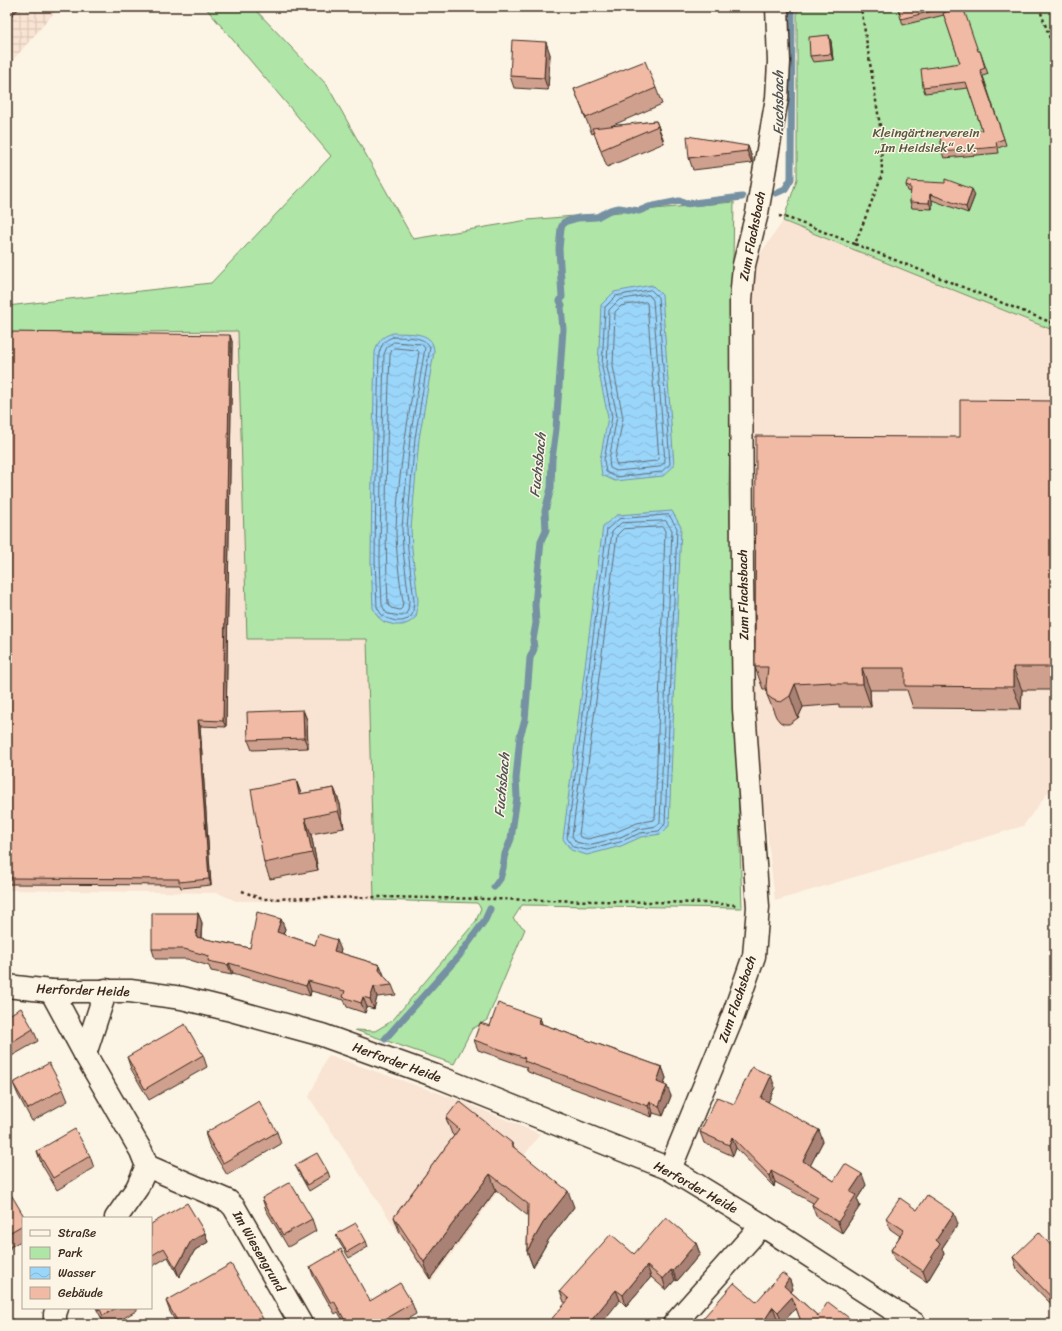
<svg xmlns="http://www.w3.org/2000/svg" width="1062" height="1331" font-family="Sriracha,sans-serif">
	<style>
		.built { fill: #f9e3d2 }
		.industrial { fill: url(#industrial-grid) }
		.green { fill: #afe5a7; stroke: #758862 }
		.water { fill: url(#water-waves); stroke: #7491a2 }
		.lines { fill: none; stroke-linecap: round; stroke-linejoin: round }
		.shore { stroke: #616e76; stroke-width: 1 }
		.stream { stroke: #7491a2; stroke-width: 7 }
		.street-casing { stroke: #3b2a1e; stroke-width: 25 }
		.path { stroke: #3b2a1e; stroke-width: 2.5; stroke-dasharray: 3 3; stroke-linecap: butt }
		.street { stroke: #fcf5e5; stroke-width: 22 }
		.wall { fill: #cfa08e; stroke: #3b2a1e }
		.shaded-wall { fill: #a98274; stroke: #3b2a1e }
		.building { fill: #f1baa5; stroke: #3b2a1e }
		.labels { text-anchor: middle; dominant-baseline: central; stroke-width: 3; stroke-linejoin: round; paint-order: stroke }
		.park-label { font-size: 13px; fill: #585940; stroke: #fcf5e5 }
		.street-label { font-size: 13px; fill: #3b2a1e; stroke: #fcf5e5 }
		.water-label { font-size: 14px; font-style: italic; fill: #535555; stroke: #fcf5e5 }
	</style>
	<defs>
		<pattern id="industrial-grid" width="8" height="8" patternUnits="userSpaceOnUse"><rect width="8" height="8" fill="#f9e3d2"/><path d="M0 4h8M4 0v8" fill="none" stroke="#d6c3b4"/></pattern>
		<pattern id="water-waves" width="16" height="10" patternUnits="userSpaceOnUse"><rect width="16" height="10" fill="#9ad5fa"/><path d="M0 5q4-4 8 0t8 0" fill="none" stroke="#86b7d6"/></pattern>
	</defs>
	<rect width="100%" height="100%" fill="#fcf5e5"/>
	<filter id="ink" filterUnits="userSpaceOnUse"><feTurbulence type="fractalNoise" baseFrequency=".025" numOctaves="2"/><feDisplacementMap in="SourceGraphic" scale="8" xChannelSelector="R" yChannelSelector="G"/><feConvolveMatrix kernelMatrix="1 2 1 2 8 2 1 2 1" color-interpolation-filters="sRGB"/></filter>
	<g filter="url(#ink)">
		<g class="built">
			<path d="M783,221L1055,331V783L1023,826L775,901L753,711L752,266Z"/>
			<path d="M238,331L247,639H367L374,900L236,901L218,893L7,890V333Z"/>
			<path d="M328,1055L456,1099L540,1134L431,1282L309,1097Z"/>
		</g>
		<path class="industrial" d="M7,7H59L7,67Z"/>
		<g class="green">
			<path d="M205,7H253L327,85L413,239L528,220L734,202L729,493L742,908L522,905L513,919L525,929L487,1020L472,1029L454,1064L355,1030L375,1031L392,1021L476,921L481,908L477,903L374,900L367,639H247L238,331L7,333V306L211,283L331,156Z"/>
			<path d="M797,7H1055V331L783,221L797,179Z"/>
		</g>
		<g class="water">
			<path d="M652,285L662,295L674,466L663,476L615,481L602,475L600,460L608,417L598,368L601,305L614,292Z"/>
			<path d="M393,333C409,334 434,330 434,352L419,439L411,529L412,549L418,600L417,612L416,617L410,622L403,625H395L384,622L378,617L373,608L371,561L372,473L375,352C379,340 381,337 393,333Z"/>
			<path d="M672,511L681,527L669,826L661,834L641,837L621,846L587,855L571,850L563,839L603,526L617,515Z"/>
		</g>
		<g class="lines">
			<g class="shore">
				<path d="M651,290L658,297L670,464L661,472L616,477L606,472L604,460L612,417L602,367L605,307L616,296Z"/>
				<path d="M649,295L653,300L665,462L659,467L616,471L610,468L609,460L617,416L607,367L609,310L619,300Z"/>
				<path d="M646,302L647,303L659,459L656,461L617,465L615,460L623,418L613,366L615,312L621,306Z"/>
				<path d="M393,337C405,338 424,335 430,347L415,438L407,528L408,550L414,601L413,611L412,615L408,619L402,621H396L386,618L381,614L377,607L375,560L376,473L379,353C382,344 384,340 393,337Z"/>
				<path d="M394,342L421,344L425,348L410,438L402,528L403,550L409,601L408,610L406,614L402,616L388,614L385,611L382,605L380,560L381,473L384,354L387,347Z"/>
				<path d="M395,348L417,350L419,352C410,410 398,469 396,528C396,552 399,577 403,601L402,608L400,610L391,608L388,604C384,521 387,437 390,355L392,350Z"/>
				<path d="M669,515L677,528L665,824L659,831L640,833L620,842L587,850L573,847L567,838L607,529L619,519Z"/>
				<path d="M666,521L672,530L660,822L657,826L639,829L618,838L588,845L576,842L572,836L612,532L621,523Z"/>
				<path d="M663,527L665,531L655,819L653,820L637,823L616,832L588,839L580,837L579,835L617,535L623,529Z"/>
			</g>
			<g class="stream">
				<path d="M776,193L785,189L791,179L792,7"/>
				<path d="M494,887L500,879L503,868L505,854L511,839L517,797L516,779L520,736L525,720L530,658L534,649L533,640L536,623L535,605L541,541L546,530L545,511L551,488L552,459L556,429L563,329L561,307L562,305L560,301L562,297L559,249L561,228L564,222L578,218L597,217L610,210L619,208L639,211L649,207L679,201L685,204L742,197"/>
				<path d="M385,1039L459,956L485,920L490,909"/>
			</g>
			<defs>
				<g id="street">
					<path d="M7,986L51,991H130L182,998L227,1009L322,1035L436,1076L670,1169L762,1225L915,1324"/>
					<path d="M51,991L85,1054L141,1151L147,1166L228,1201L234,1207L301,1324"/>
					<path d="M85,1054L106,990"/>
					<path d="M670,1169L733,1016L754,956L758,907L744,709L742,579L741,300L744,265L757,213L777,98L779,62L777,7"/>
					<path d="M116,1218L137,1188L147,1166"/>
					<path d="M55,1324V1314L57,1308"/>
					<path d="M674,1324L762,1225"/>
				</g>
			</defs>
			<use href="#street" class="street-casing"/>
			<g class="path">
				<path d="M1039,7L1055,53"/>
				<path d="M779,216L788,218L855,244L882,175L881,132L861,7"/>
				<path d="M855,244L1055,324"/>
				<path d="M242,891L262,899L380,897L707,903L736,905"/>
			</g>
			<use href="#street" class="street"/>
		</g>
		<g class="wall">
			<path d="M898,7H954L978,51H980L988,74L983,76L1006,145L998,148L999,153L944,158L942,152L982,130L968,88L925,93L923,87L960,63L944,15L903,25Z"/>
			<path d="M831,41L833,60L813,62L810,56Z"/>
			<path d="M550,54L548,90L514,88L510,76Z"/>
			<path d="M656,88L662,104L611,126L656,121L664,143L607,167L594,133L592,134L574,89Z"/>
			<path d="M748,146L752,158V163L693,170L689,158Z"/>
			<path d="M906,185L975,195L968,213L932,200V209L912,208L910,202L911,192L908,191Z"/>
			<path d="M232,341L226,727L200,726L211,885L181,888L180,885L7,884V459Z"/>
			<path d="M1055,401V690H1022L1021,709L913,708L907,690H870L871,707H839V704L803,707L798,718L789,724H784L780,722L776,717L767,695L766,689H763L755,667L960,437Z"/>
			<path d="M303,710L307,720L308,748L252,750L248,740Z"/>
			<path d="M296,780L301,794L334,788L340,804L344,828L311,834L318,870L270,879L264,863Z"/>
			<path d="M198,913L202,923L201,938L250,948L281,919L285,929L283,934L315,945L341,950L340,953L380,965L384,976L392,985L396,995L377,997L374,1009L367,1007L365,1013L347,1007L344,1000L311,991L310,996L233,973L232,975L211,971L209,966L187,959H155L152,949Z"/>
			<path d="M7,1016L33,1029L38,1041L10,1057L7,1052Z"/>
			<path d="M540,1018L542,1024L662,1067L666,1078L664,1085L671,1096L663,1116L653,1113L652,1117L528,1072L526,1067L478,1050L474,1040L490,1026Z"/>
			<path d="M203,1055L207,1067L149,1100L131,1069L127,1057Z"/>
			<path d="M13,1083L63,1089L68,1101L32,1121L18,1095Z"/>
			<path d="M775,1087L768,1102L823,1141L810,1165L834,1181L866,1185L857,1199L860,1206L842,1233L816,1216L812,1205L813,1203L775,1182L774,1187L736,1148L733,1156L704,1143L700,1132L734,1104Z"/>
			<path d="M446,1118L512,1143L514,1147L574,1207L549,1239L533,1267L527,1251L528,1216L496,1190L430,1279L400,1233L394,1217L454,1136L452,1134Z"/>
			<path d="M277,1132L281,1144L227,1175L209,1145L205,1133Z"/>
			<path d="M37,1151L90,1156L94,1168L57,1190L41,1163Z"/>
			<path d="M295,1165L328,1172L330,1178L309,1191L298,1171Z"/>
			<path d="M262,1198L312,1219L316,1231L288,1247L266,1210Z"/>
			<path d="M7,1199L23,1218V1240L10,1247V1250L7,1252Z"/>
			<path d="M917,1210L958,1224L942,1248L944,1254L927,1282L895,1261L891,1250L900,1236L890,1229L886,1218Z"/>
			<path d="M151,1224L205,1233L208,1242L195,1250L179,1277L168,1257L151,1267Z"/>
			<path d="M336,1234L366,1241L368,1247L349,1258L338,1240Z"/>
			<path d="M696,1243L700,1254L677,1281L675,1280L666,1290L651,1277L626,1306L620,1300L566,1303L564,1302L560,1291L634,1254Z"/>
			<path d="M1055,1250V1308L1017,1269L1013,1257Z"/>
			<path d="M310,1267L370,1301L412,1303L416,1314L399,1324H345L338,1312L335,1314L314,1278Z"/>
			<path d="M789,1278L793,1289L791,1292L818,1316L857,1324H802L796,1308L782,1323L756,1302Z"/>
			<path d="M166,1301L266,1324H177L170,1312Z"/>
			<path d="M96,1308H138L136,1311L113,1324H106L104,1321H103Z"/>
		</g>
		<g class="shaded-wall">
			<path d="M7,7H21L7,19Z"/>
			<path d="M829,35L831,41L833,60L831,54Z"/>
			<path d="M546,42L550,54L548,90L544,78Z"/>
			<path d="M656,121L663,138L664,143L658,126Z"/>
			<path d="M748,146L752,158V163L747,151Z"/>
			<path d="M972,189L975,195L968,213L966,207Z"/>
			<path d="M930,194L932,200V209L929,203Z"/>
			<path d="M230,335L232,341L226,727L223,721Z"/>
			<path d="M1013,667L1022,690L1021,709L1013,687Z"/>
			<path d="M862,668L870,690L871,707L863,684Z"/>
			<path d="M795,684L803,707L798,718L790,696Z"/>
			<path d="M303,710L307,720L308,748L304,738Z"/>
			<path d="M198,720L200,726L211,885L209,879Z"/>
			<path d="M296,780L302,796L299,794Z"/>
			<path d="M334,788L340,804L344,828L338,811Z"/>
			<path d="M305,818L311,834L318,870L312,853Z"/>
			<path d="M198,913L202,923L200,947L196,937Z"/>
			<path d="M281,919L285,929L280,943L277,932Z"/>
			<path d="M337,940L341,950L337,961L334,951Z"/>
			<path d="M229,963L233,973L232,975L228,965Z"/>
			<path d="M380,965L384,975L383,980L379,970Z"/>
			<path d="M308,981L311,991L310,996L306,986Z"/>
			<path d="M374,987L377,997L374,1009L370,999Z"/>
			<path d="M363,997L367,1007L365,1013L361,1003Z"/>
			<path d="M540,1018L544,1029L539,1023Z"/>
			<path d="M662,1067L666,1078L661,1093L657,1082Z"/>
			<path d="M771,1076L775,1087L765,1109L761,1098Z"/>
			<path d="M667,1086L671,1096L663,1116L659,1106Z"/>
			<path d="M650,1102L653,1113L652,1117L648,1106Z"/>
			<path d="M819,1130L823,1141L807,1172L803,1161Z"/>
			<path d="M732,1137L736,1148L733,1156L729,1145Z"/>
			<path d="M771,1171L775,1182L774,1187L770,1176Z"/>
			<path d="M490,1174L496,1190L430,1279L424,1262Z"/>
			<path d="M862,1174L866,1185L857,1199L860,1206L842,1233L838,1222L850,1192Z"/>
			<path d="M568,1191L574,1207L549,1239L533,1267L527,1251L543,1223Z"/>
			<path d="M954,1213L958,1224L942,1248L944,1254L927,1282L923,1271L936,1240Z"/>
			<path d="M205,1233L208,1242L195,1250L179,1277L176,1268L191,1241Z"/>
			<path d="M7,1240L10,1250L7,1252Z"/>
			<path d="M696,1243L700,1254L677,1281L673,1271Z"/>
			<path d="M647,1266L651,1277L626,1306L623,1295Z"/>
			<path d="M671,1270L675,1280L666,1290L663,1279Z"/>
			<path d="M789,1278L793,1289L788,1297L784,1286Z"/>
			<path d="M616,1290L620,1300L601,1324H591L590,1322Z"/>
			<path d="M792,1297L796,1308L782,1323L778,1312Z"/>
			<path d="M773,1307L777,1318L773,1324H762Z"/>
		</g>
		<g class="building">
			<path d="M898,7H948L901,19Z"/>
			<path d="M961,7H963L978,51H980L985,68L980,70L1004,139L996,142L997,147L942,152L940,134L982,130L966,82L923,87L921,69L960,63L943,13Z"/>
			<path d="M829,35L831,54L810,56L809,37Z"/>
			<path d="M512,40L546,42L544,78L510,76Z"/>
			<path d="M645,61L656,88L586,118L574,89Z"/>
			<path d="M656,121L658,126L601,150L592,128Z"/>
			<path d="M687,136L748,146L747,151L689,158Z"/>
			<path d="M945,179L972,189L966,207L930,194L929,203L910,202L911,187L906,185L907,181L945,183Z"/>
			<path d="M8,332L230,335L223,721L198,720L209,879L179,882V879L7,878V459Z"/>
			<path d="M960,400L1055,401V667H1013V687L905,686V668H862L863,684H831V682L795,684L790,696L781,702L776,701L772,699L767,695L766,686L768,667H755L756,436L960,437Z"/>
			<path d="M303,710L304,738L248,740L247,712Z"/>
			<path d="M296,780L299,794L334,788L338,811L305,818L312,853L264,863L251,789Z"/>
			<path d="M257,912L281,919L277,932L315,945L318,934L337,940L334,951L380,965L379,970L392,985L374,987L370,999L363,997L361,1003L343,997L345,991L308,981L306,986L229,963L228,965L208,961L209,956L184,949H152V913H198L196,937L250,948Z"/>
			<path d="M498,1003L540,1018L539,1023L662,1067L657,1082L667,1086L659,1106L650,1102L648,1106L524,1061L525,1058L474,1040L480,1023L490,1026Z"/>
			<path d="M21,1008L33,1029L7,1045V1016Z"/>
			<path d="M185,1024L203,1055L145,1089L127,1057Z"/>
			<path d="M49,1063L63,1089L28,1109L13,1083Z"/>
			<path d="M752,1067L771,1076L761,1098L819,1130L803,1161L834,1181L845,1164L862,1174L850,1192L856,1195L838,1222L812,1205L818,1197L771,1171L770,1176L732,1137L729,1145L700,1132L717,1097L734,1104Z"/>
			<path d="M259,1101L277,1132L223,1163L205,1133Z"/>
			<path d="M459,1101L512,1143L511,1145L568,1191L543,1223L527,1251L528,1204L490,1174L424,1262L394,1217L459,1129L446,1118Z"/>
			<path d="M75,1129L90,1156L53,1178L37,1151Z"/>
			<path d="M317,1153L328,1172L307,1185L295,1165Z"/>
			<path d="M290,1182L312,1219L283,1235L262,1198Z"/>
			<path d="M927,1195L954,1213L936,1240L940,1244L923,1271L891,1250L904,1230L886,1218L900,1198L917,1210Z"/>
			<path d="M12,1196L25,1218H23V1225L7,1234V1199Z"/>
			<path d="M187,1203L205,1233L191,1241L176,1268L164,1248L151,1256V1224Z"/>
			<path d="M666,1217L696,1243L673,1271L671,1270L663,1279L647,1266L623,1295L616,1290L590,1322L593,1324H547L569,1299L560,1291L611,1234L634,1254Z"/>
			<path d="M356,1223L366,1241L347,1252L336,1234Z"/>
			<path d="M1039,1232L1055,1250V1301L1013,1257Z"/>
			<path d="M341,1249L370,1301L400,1283L412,1303L380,1322L381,1324H347L334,1301L331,1303L310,1267Z"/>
			<path d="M231,1264L266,1324H179L166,1301Z"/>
			<path d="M782,1273L789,1278L784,1286L818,1316L828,1302L857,1324H802L792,1297L778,1312L773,1307L764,1321L762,1324H698L734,1283L756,1302Z"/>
			<path d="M98,1308H116L103,1316L100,1309L98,1310Z"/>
		</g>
	</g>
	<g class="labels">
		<g class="park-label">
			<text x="926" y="132">Kleingärtnerverein<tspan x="926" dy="15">„Im Heidsiek“ e.V.</tspan></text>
		</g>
		<g class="street-label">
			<text transform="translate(752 236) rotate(-79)">Zum Flachsbach</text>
			<text transform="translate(743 595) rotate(-91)">Zum Flachsbach</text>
			<text transform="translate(83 990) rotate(2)">Herforder Heide</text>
			<text transform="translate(737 999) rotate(-71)">Zum Flachsbach</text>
			<text transform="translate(397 1062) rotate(20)">Herforder Heide</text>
			<text transform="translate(696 1187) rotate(29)">Herforder Heide</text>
			<text transform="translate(259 1251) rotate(60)">Im Wiesengrund</text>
		</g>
		<g class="water-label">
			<text transform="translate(778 103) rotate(-90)">Fuchsbach</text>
			<text transform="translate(538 465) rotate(-84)">Fuchsbach</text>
			<text transform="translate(502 785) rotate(-85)">Fuchsbach</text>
		</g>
	</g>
	<rect width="1062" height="1331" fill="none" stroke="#fcf5e5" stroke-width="24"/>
	<rect x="12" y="12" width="1038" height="1307" fill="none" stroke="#3b2a1e" stroke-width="1.5" filter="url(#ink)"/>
	<rect x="22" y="1217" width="130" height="92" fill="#fcf5e5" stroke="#afa495"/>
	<rect x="30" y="1230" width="20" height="6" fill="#fcf5e5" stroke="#afa495"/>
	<text x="58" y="1237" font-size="12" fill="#3b2a1e">Straße</text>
	<rect x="30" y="1247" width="20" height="12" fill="#afe5a7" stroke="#afa495"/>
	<text x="58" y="1257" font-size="12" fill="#3b2a1e">Park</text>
	<rect x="30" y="1267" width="20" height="12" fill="url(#water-waves)" stroke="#afa495"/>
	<text x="58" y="1277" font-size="12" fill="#3b2a1e">Wasser</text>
	<rect x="30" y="1287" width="20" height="12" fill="#f1baa5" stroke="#afa495"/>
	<text x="58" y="1297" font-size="12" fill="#3b2a1e">Gebäude</text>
</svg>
